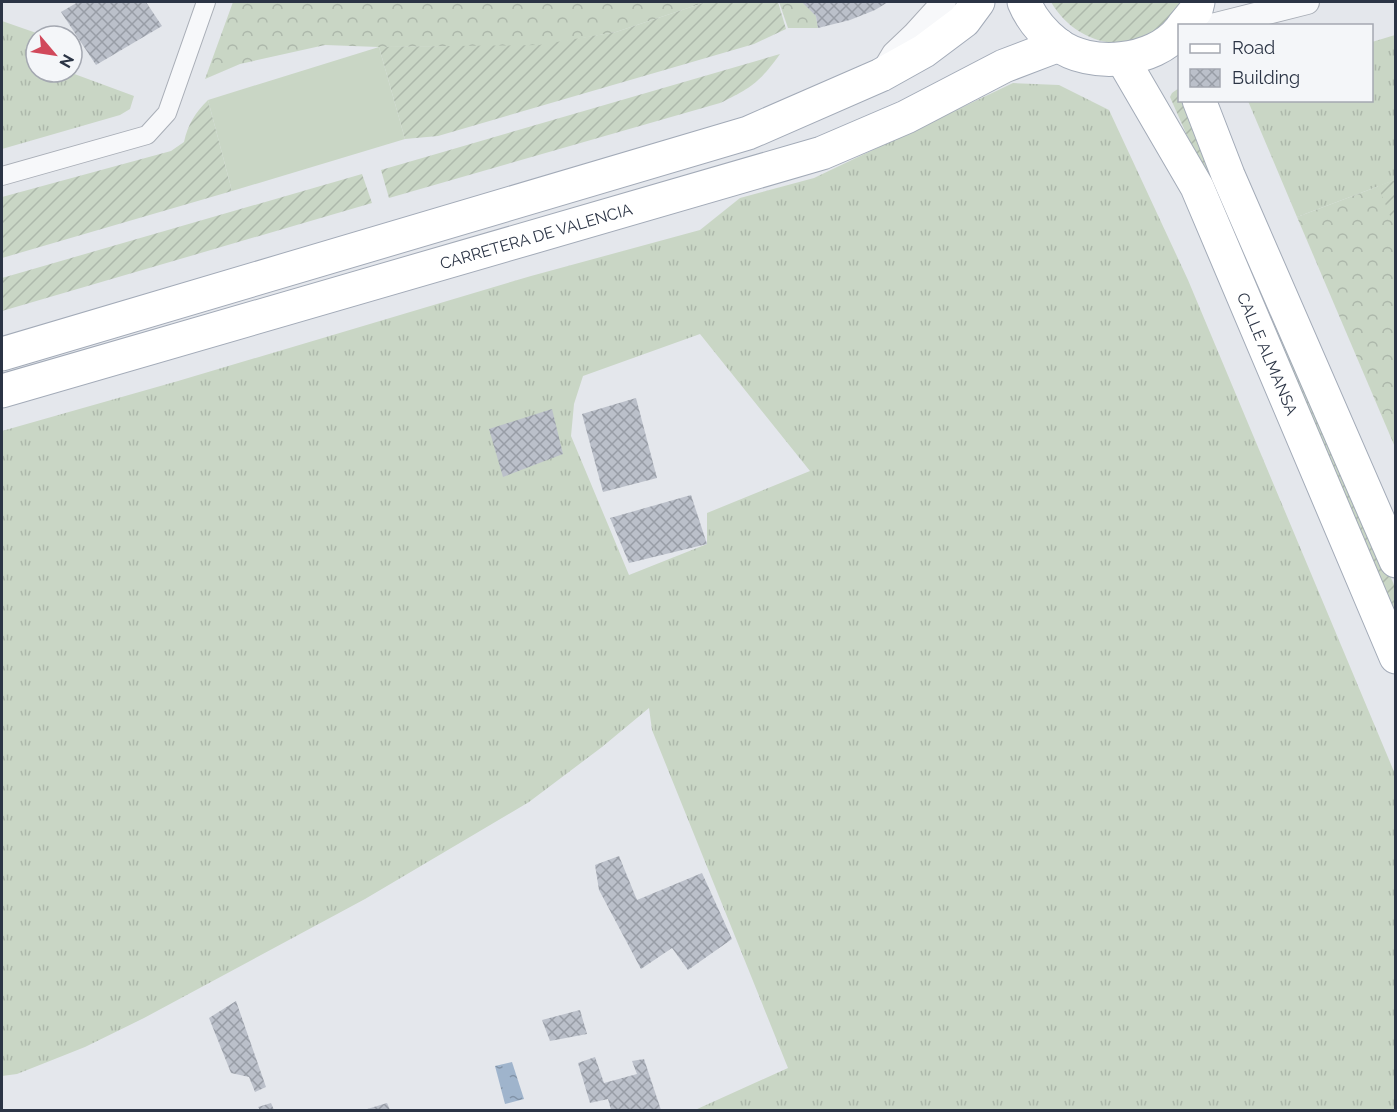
<svg xmlns="http://www.w3.org/2000/svg" width="1397" height="1112" font-family="Raleway,sans-serif">
	<style>
		.grass { fill: url(#grass-tufts); fill-rule: evenodd }
		.forest { fill: url(#forest-crowns) }
		.garden { fill: url(#garden-furrows) }
		.pitch { fill: #c9d6c5 }
		.water { fill: url(#water-ripples) }
		.building { fill: url(#building-cross-hatch) }
		.lines { fill: none; stroke-linecap: round; stroke-linejoin: round }
		.pedestrian-casing { stroke: #a9aeb7; stroke-width: 20 }
		.minor-casing { stroke: #a9aeb7; stroke-width: 26 }
		.primary-casing { stroke: #a3abb8; stroke-width: 35 }
		.pedestrian { stroke: #f7f8fa; stroke-width: 18 }
		.minor { stroke: #f7f8fa; stroke-width: 24 }
		.primary { stroke: #fff; stroke-width: 33 }
		.labels { text-anchor: middle; dominant-baseline: central; stroke-width: 4.5; stroke-linejoin: round; paint-order: stroke }
		.street-label { font-size: 16px; fill: #2b3445; stroke: #f4f6f9 }
	</style>
	<defs>
		<pattern id="grass-tufts" width="24" height="20" patternUnits="userSpaceOnUse" patternTransform="scale(1.5)"><rect width="24" height="20" fill="#c9d6c5"/><path d="M3 7l-1-3M5 7V3M7 7l1-3M15 17l-1-3M17 17v-4M19 17l1-3" fill="none" stroke="#adb8ab"/></pattern>
		<pattern id="forest-crowns" width="20" height="18" patternUnits="userSpaceOnUse" patternTransform="scale(1.5)"><rect width="20" height="18" fill="#c9d6c5"/><path d="M2 6a3 3 0 1 1 6 0M12 15a3 3 0 1 1 6 0" fill="none" stroke="#adb8ab"/></pattern>
		<pattern id="garden-furrows" width="10" height="10" patternUnits="userSpaceOnUse" patternTransform="scale(1.5)"><rect width="10" height="10" fill="#c9d6c5"/><path d="M-1 1l2-2M0 10L10 0M9 11l2-2" fill="none" stroke="#adb8ab"/></pattern>
		<pattern id="water-ripples" width="26" height="14" patternUnits="userSpaceOnUse" patternTransform="scale(1.5)"><rect width="26" height="14" fill="#9fb4cc"/><path d="M2 4q2-2 4 0t4 0M15 11q2-2 4 0t4 0" fill="none" stroke="#8293a7"/></pattern>
		<pattern id="building-cross-hatch" width="8" height="8" patternUnits="userSpaceOnUse" patternTransform="scale(1.5)"><rect width="8" height="8" fill="#bbc0ca"/><path d="M0 0l8 8M0 8l8-8" fill="none" stroke="#989da6"/></pattern>
	</defs>
	<rect width="100%" height="100%" fill="#e4e7ec"/>
	<g class="grass">
		<path d="M2,21L45,36H36V72H69L134,96L130,109L120,115L2,149Z"/>
		<path d="M1395,35V180L1297,217L1248,101L1372,100V42Z"/>
		<path d="M1013,83L1059,85L1109,110L1188,280L1395,774V1110H695L788,1068L652,730L649,708L602,747L529,802L365,899L144,1018L85,1047L17,1074L2,1076V431L178,381L531,276L700,230L740,198L814,178ZM700,334L810,471L707,513V544L629,575L571,436L574,404L583,376Z"/>
	</g>
	<g class="forest">
		<path d="M233,2H706L616,32L539,46L379,47L325,45L240,64L205,79Z"/>
		<path d="M779,2H803L816,16L818,28H788Z"/>
		<path d="M1395,180V447L1297,217Z"/>
	</g>
	<g class="garden">
		<path d="M706,2H778L786,29L754,44L438,136L405,139L379,47L539,45L616,32Z"/>
		<path d="M1051,2H1185C1180,12 1173,18 1163,25C1158,29 1153,34 1148,37C1144,39 1139,40 1135,41C1100,49 1068,31 1051,2Z"/>
		<path d="M780,54C760,82 751,88 720,103L389,198L381,170Z"/>
		<path d="M1179,88L1180,100L1189,101L1216,170L1204,174L1170,97L1172,93Z"/>
		<path d="M208,100L232,191L2,258V197L171,151L184,142C188,124 195,113 208,100Z"/>
		<path d="M362,174L372,203L2,311V278Z"/>
		<path d="M1395,180H1396L1395,228L1378,186Z"/>
		<path d="M1231,200L1285,333L1395,587V628L1216,207Z"/>
	</g>
	<path class="pitch" d="M379,47L405,139L232,191L208,100Z"/>
	<path class="water" d="M512,1062L524,1099L505,1104L495,1066Z"/>
	<g class="building">
		<path d="M78,2H146L162,26L96,65L61,12Z"/>
		<path d="M802,2H888L875,10L850,20L818,28L816,16Z"/>
		<path d="M636,398L657,478L603,492L582,414Z"/>
		<path d="M552,409L563,454L503,477L489,429Z"/>
		<path d="M691,495L707,544L629,563L610,518Z"/>
		<path d="M619,856L637,900L702,873L732,939L688,970L672,948L641,969L599,890L595,865Z"/>
		<path d="M236,1001L266,1087L255,1092L249,1077L231,1073L209,1018Z"/>
		<path d="M580,1010L587,1034L550,1041L542,1020Z"/>
		<path d="M595,1057L604,1083L637,1074L632,1061L644,1059L661,1110H611L608,1099L590,1103L578,1063Z"/>
		<path d="M271,1103L274,1110H260L258,1107Z"/>
		<path d="M387,1103L390,1110H364Z"/>
	</g>
	<g class="lines">
		<defs>
			<path id="pedestrian" d="M2,176L147,135L167,113L206,2"/>
			<g id="minor">
				<path d="M1212,26L1307,2"/>
				<path d="M888,64L894,54L914,35L944,2"/>
			</g>
			<g id="primary">
				<path d="M1024,2C1031,19 1042,32 1057,44C1090,69 1154,63 1180,30"/>
				<path d="M1183,26L1196,10L1198,2"/>
				<path id="s1" d="M1123,60L1197,187L1396,657"/>
				<path d="M1199,100L1228,175L1396,561"/>
				<path d="M2,354L748,133L881,75L924,51L964,21L978,2"/>
				<path id="s2" d="M2,391L822,153L906,117L1004,66L1059,45"/>
			</g>
		</defs>
		<use href="#pedestrian" class="pedestrian-casing"/>
		<use href="#minor" class="minor-casing"/>
		<use href="#primary" class="primary-casing"/>
		<use href="#pedestrian" class="pedestrian"/>
		<use href="#minor" class="minor"/>
		<use href="#primary" class="primary"/>
	</g>
	<g class="labels">
		<g class="street-label">
			<text stroke="none"><textPath href="#s2" startOffset="556">CARRETERA DE VALENCIA</textPath></text>
			<text stroke="none"><textPath href="#s1" startOffset="328">CALLE ALMANSA</textPath></text>
		</g>
	</g>
	<rect width="1397" height="1112" fill="none" stroke="#2b3445" stroke-width="6"/>
	<rect x="1178" y="24" width="195" height="78" fill="#f4f6f9" stroke="#a4a8b1" stroke-width="1.5"/>
	<rect x="1190" y="44" width="30" height="9" fill="#ffffff" stroke="#a4a8b1" stroke-width="1.5"/>
	<text x="1232" y="54" font-size="18" fill="#2b3445">Road</text>
	<rect x="1190" y="69" width="30" height="18" fill="url(#building-cross-hatch)" stroke="#a4a8b1" stroke-width="1.5"/>
	<text x="1232" y="84" font-size="18" fill="#2b3445">Building</text>
	<g transform="translate(54 54) rotate(119)"><circle r="28" fill="#f4f6f9" stroke="#a4a8b1" stroke-width="1.5"/>
	<path d="M0-4.5L10 22L0 15L-10 22Z" fill="#d1495b"/>
	<text y="-9" font-size="16" font-weight="bold" text-anchor="middle" fill="#2b3445">N</text>
	</g>
</svg>
